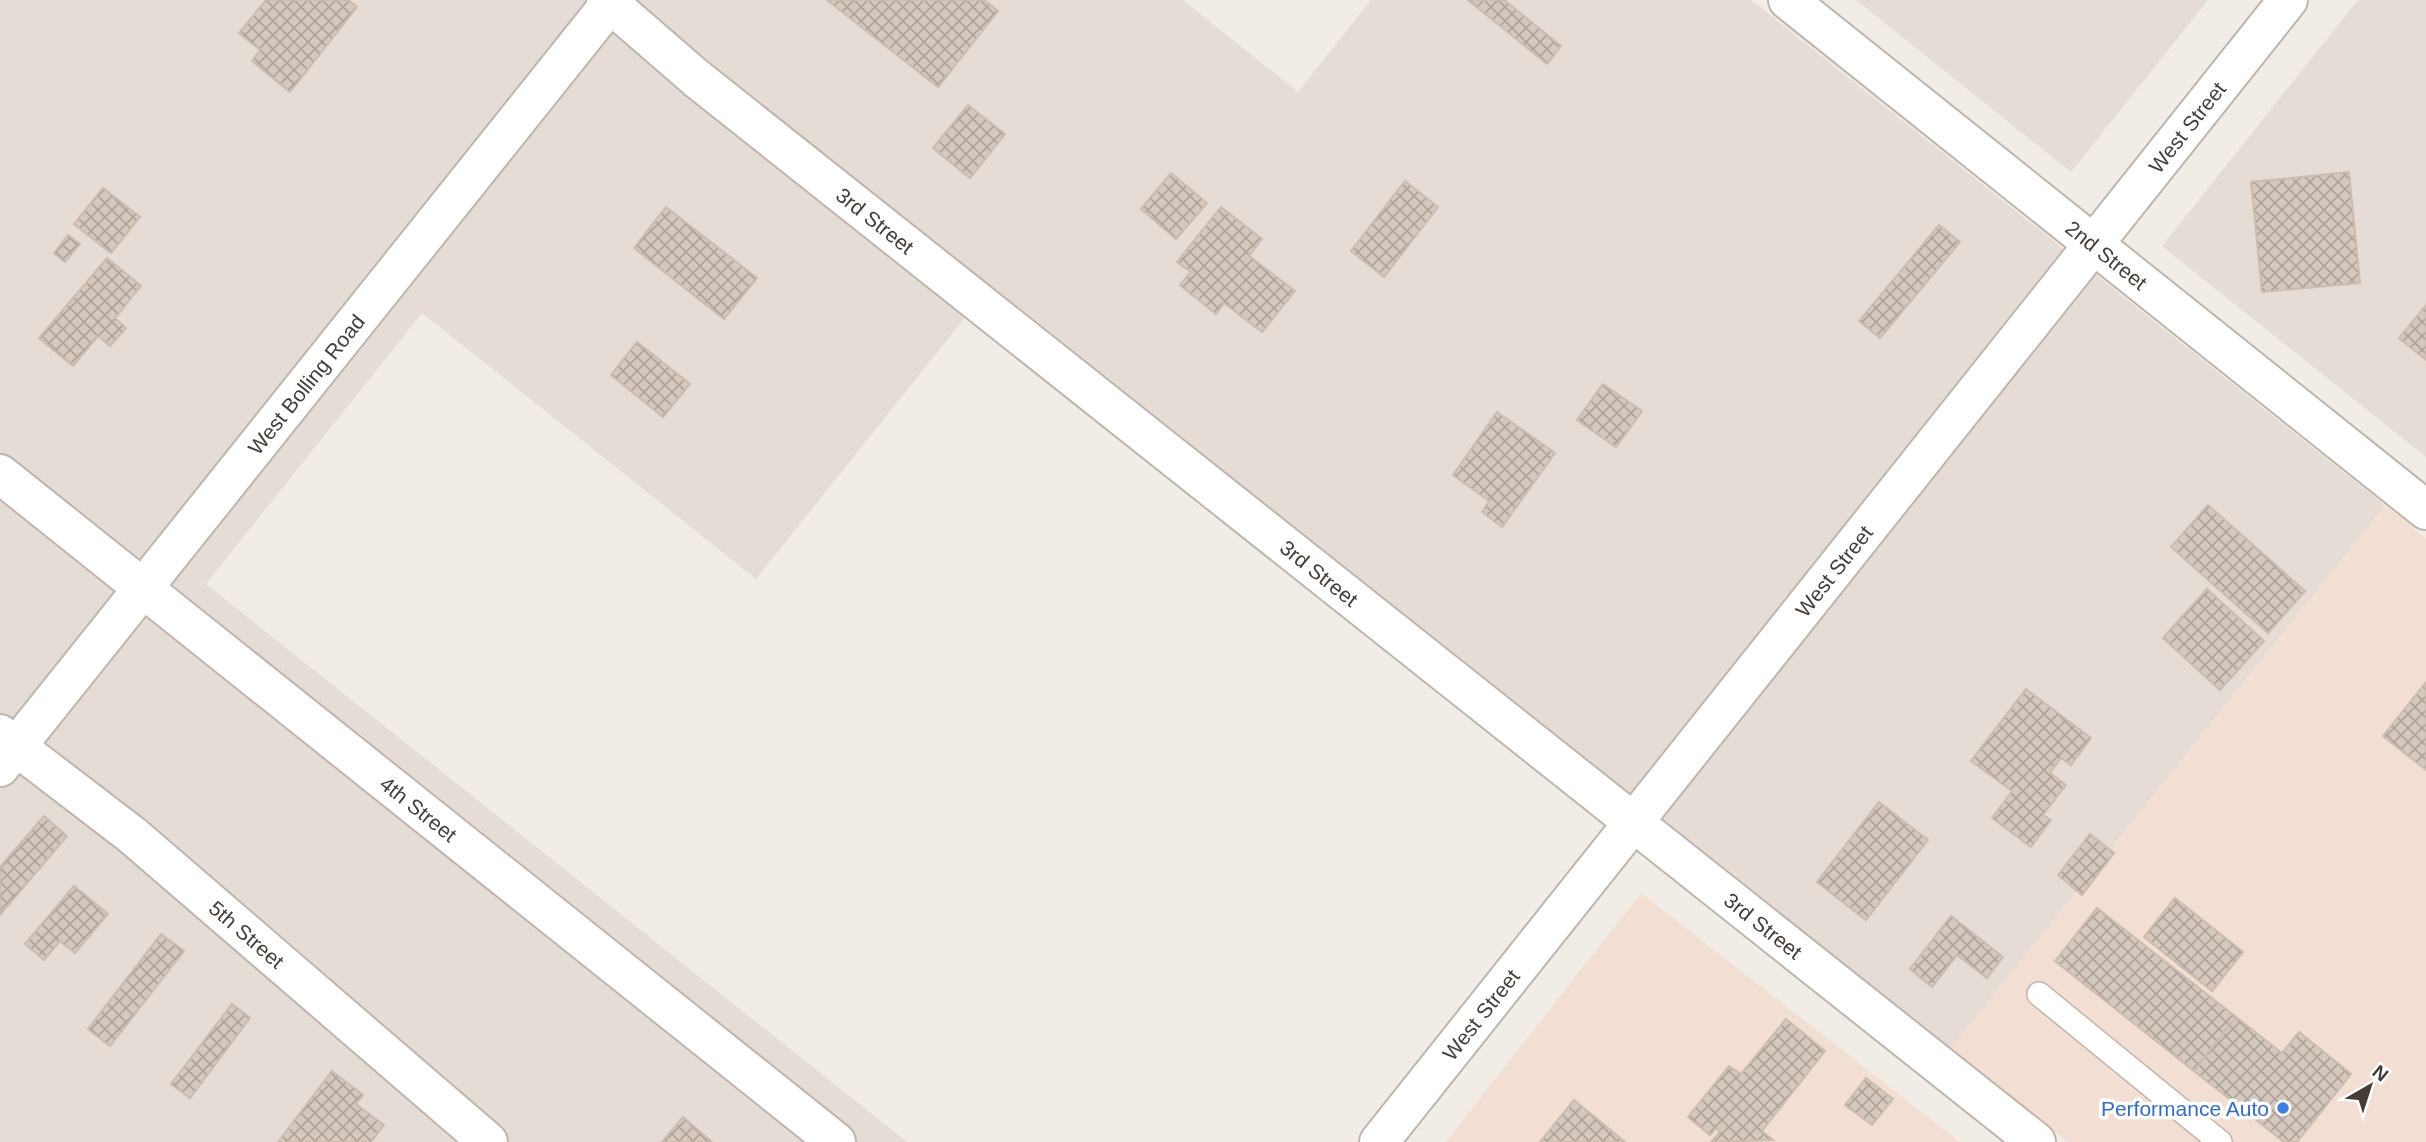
<svg xmlns="http://www.w3.org/2000/svg" width="2426" height="1142" font-family="Helvetica,sans-serif">
	<style>
		.residential { fill: #e5ddd5 }
		.commercial { fill: #f2ded2 }
		.building { fill: url(#building-cross-hatch); stroke: #ccbcb0; stroke-width: 2 }
		.lines { fill: none; stroke-linecap: round; stroke-linejoin: round }
		.service-casing { stroke: #bfb5ac; stroke-width: 26 }
		.minor-casing { stroke: #bfb5ac; stroke-width: 42 }
		.tertiary-casing { stroke: #bfb5ac; stroke-width: 42 }
		.service { stroke: #fff; stroke-width: 23 }
		.minor { stroke: #fff; stroke-width: 38 }
		.tertiary { stroke: #fff; stroke-width: 38 }
		.shop-dot { fill: #3f7fe0; stroke: #fff; stroke-width: 2.5 }
		.labels { text-anchor: middle; dominant-baseline: central; stroke-width: 7; stroke-linejoin: round; paint-order: stroke }
		.street-label { font-size: 21px; fill: #443c36; stroke: #fff }
		.shop-label { font-size: 21px; fill: #366cbe; stroke: #fff; text-anchor: end }
	</style>
	<defs>
		<pattern id="building-cross-hatch" width="8" height="8" patternUnits="userSpaceOnUse" patternTransform="scale(1.75)"><rect width="8" height="8" fill="#d5c8bf"/><path d="M0 0l8 8M0 8l8-8" fill="none" stroke="#aea49c"/></pattern>
	</defs>
	<rect width="100%" height="100%" fill="#f2ece6"/>
	<g class="residential">
		<path d="M0,0H1183L1298,92L1371,0H1751L2385,505L1950,1050L991,285L756,579L422,313L206,584L907,1142H0Z"/>
		<path d="M1856,0H2208L2071,172Z"/>
		<path d="M2358,0H2426V457L2162,246Z"/>
	</g>
	<g class="commercial">
		<path d="M2385,505L2426,539V1142H2068L1950,1050Z"/>
		<path d="M1641,893L1960,1142H1446Z"/>
	</g>
	<g class="building">
		<path d="M266,0H348L357,7L290,92L252,61L260,50L239,33Z"/>
		<path d="M827,0H984L998,11L938,87Z"/>
		<path d="M1468,0H1504L1561,46L1547,64Z"/>
		<path d="M968,105L1005,134L970,178L933,148Z"/>
		<path d="M2349,172L2360,283L2262,292L2251,182Z"/>
		<path d="M1171,173L1207,203L1176,239L1141,209Z"/>
		<path d="M1405,181L1438,207L1384,277L1351,251Z"/>
		<path d="M103,188L140,217L111,253L74,224Z"/>
		<path d="M666,207L757,278L724,319L634,248Z"/>
		<path d="M1221,207L1262,239L1249,256L1295,291L1262,332L1224,303L1216,314L1180,285L1191,272L1177,262Z"/>
		<path d="M1939,225L1960,242L1880,338L1859,321Z"/>
		<path d="M68,235L80,244L65,262L54,253Z"/>
		<path d="M107,258L141,286L115,318L126,328L110,346L98,336L73,366L39,338Z"/>
		<path d="M2426,305V360L2399,338Z"/>
		<path d="M637,342L690,384L663,417L611,375Z"/>
		<path d="M1603,384L1642,411L1616,447L1577,420Z"/>
		<path d="M1497,412L1555,453L1502,527L1482,512L1489,501L1453,475Z"/>
		<path d="M2208,505L2305,591L2268,633L2171,547Z"/>
		<path d="M2207,589L2264,641L2220,690L2163,638Z"/>
		<path d="M2426,682V770L2383,736Z"/>
		<path d="M2026,689L2091,738L2071,765L2061,758L2050,773L2066,785L2043,815L2051,820L2031,847L1992,818L2012,791L1971,761Z"/>
		<path d="M1879,802L1928,840L1866,920L1817,882Z"/>
		<path d="M44,816L67,836L0,915V867Z"/>
		<path d="M2090,834L2114,853L2082,895L2058,875Z"/>
		<path d="M74,886L108,914L75,953L60,941L44,960L25,944Z"/>
		<path d="M2175,898L2243,952L2212,991L2144,937Z"/>
		<path d="M2097,908L2236,1017L2194,1071L2055,961Z"/>
		<path d="M1951,916L2003,957L1987,978L1957,955L1932,987L1910,969Z"/>
		<path d="M161,934L184,951L110,1046L88,1029Z"/>
		<path d="M232,1004L250,1018L190,1098L171,1084Z"/>
		<path d="M2236,1017L2282,1053L2299,1032L2351,1074L2297,1142H2284L2194,1071Z"/>
		<path d="M1786,1019L1825,1051L1762,1131L1773,1140L1711,1142L1720,1132L1716,1128L1710,1135L1688,1117L1729,1066L1741,1074Z"/>
		<path d="M332,1071L363,1095L356,1104L384,1125L371,1142H278Z"/>
		<path d="M1866,1078L1893,1099L1872,1125L1845,1105Z"/>
		<path d="M1574,1100L1625,1142H1540Z"/>
		<path d="M683,1117L712,1142H662Z"/>
	</g>
	<g class="lines">
		<defs>
			<path id="service" d="M2039,994L2220,1142"/>
			<g id="minor">
				<path id="s1" d="M606,0L696,78L2036,1142"/>
				<path id="s2" d="M1788,0L2426,510"/>
				<path id="s3" d="M0,474L836,1142"/>
				<path id="s4" d="M0,734L132,835L488,1142"/>
				<path id="s5" d="M0,767L613,0"/>
			</g>
			<g id="tertiary">
				<path id="s6" d="M1379,1142L2288,0"/>
			</g>
		</defs>
		<use href="#service" class="service-casing"/>
		<use href="#minor" class="minor-casing"/>
		<use href="#tertiary" class="tertiary-casing"/>
		<use href="#service" class="service"/>
		<use href="#minor" class="minor"/>
		<use href="#tertiary" class="tertiary"/>
	</g>
	<circle class="shop-dot" cx="2283" cy="1108" r="7"/>
	<g class="labels">
		<g class="street-label">
			<text stroke="none"><textPath href="#s6" startOffset="1297">West Street</textPath></text>
			<text stroke="none"><textPath href="#s1" startOffset="348">3rd Street</textPath></text>
			<text stroke="none"><textPath href="#s2" startOffset="408">2nd Street</textPath></text>
			<text stroke="none"><textPath href="#s5" startOffset="490">West Bolling Road</textPath></text>
			<text stroke="none"><textPath href="#s6" startOffset="730">West Street</textPath></text>
			<text stroke="none"><textPath href="#s1" startOffset="915">3rd Street</textPath></text>
			<text stroke="none"><textPath href="#s3" startOffset="536">4th Street</textPath></text>
			<text stroke="none"><textPath href="#s1" startOffset="1482">3rd Street</textPath></text>
			<text stroke="none"><textPath href="#s4" startOffset="318">5th Street</textPath></text>
			<text stroke="none"><textPath href="#s6" startOffset="163">West Street</textPath></text>
		</g>
		<g class="shop-label">
			<text x="2269" y="1108">Performance Auto</text>
		</g>
	</g>
	<g transform="translate(2370 1086) rotate(39)" stroke="#ffffff" stroke-width="5" paint-order="stroke">
	<path d="M0-5L12 26L0 18L-12 26Z" fill="#443c36"/>
	<text y="-10" font-size="19" font-weight="bold" text-anchor="middle" fill="#443c36">N</text>
	</g>
</svg>
